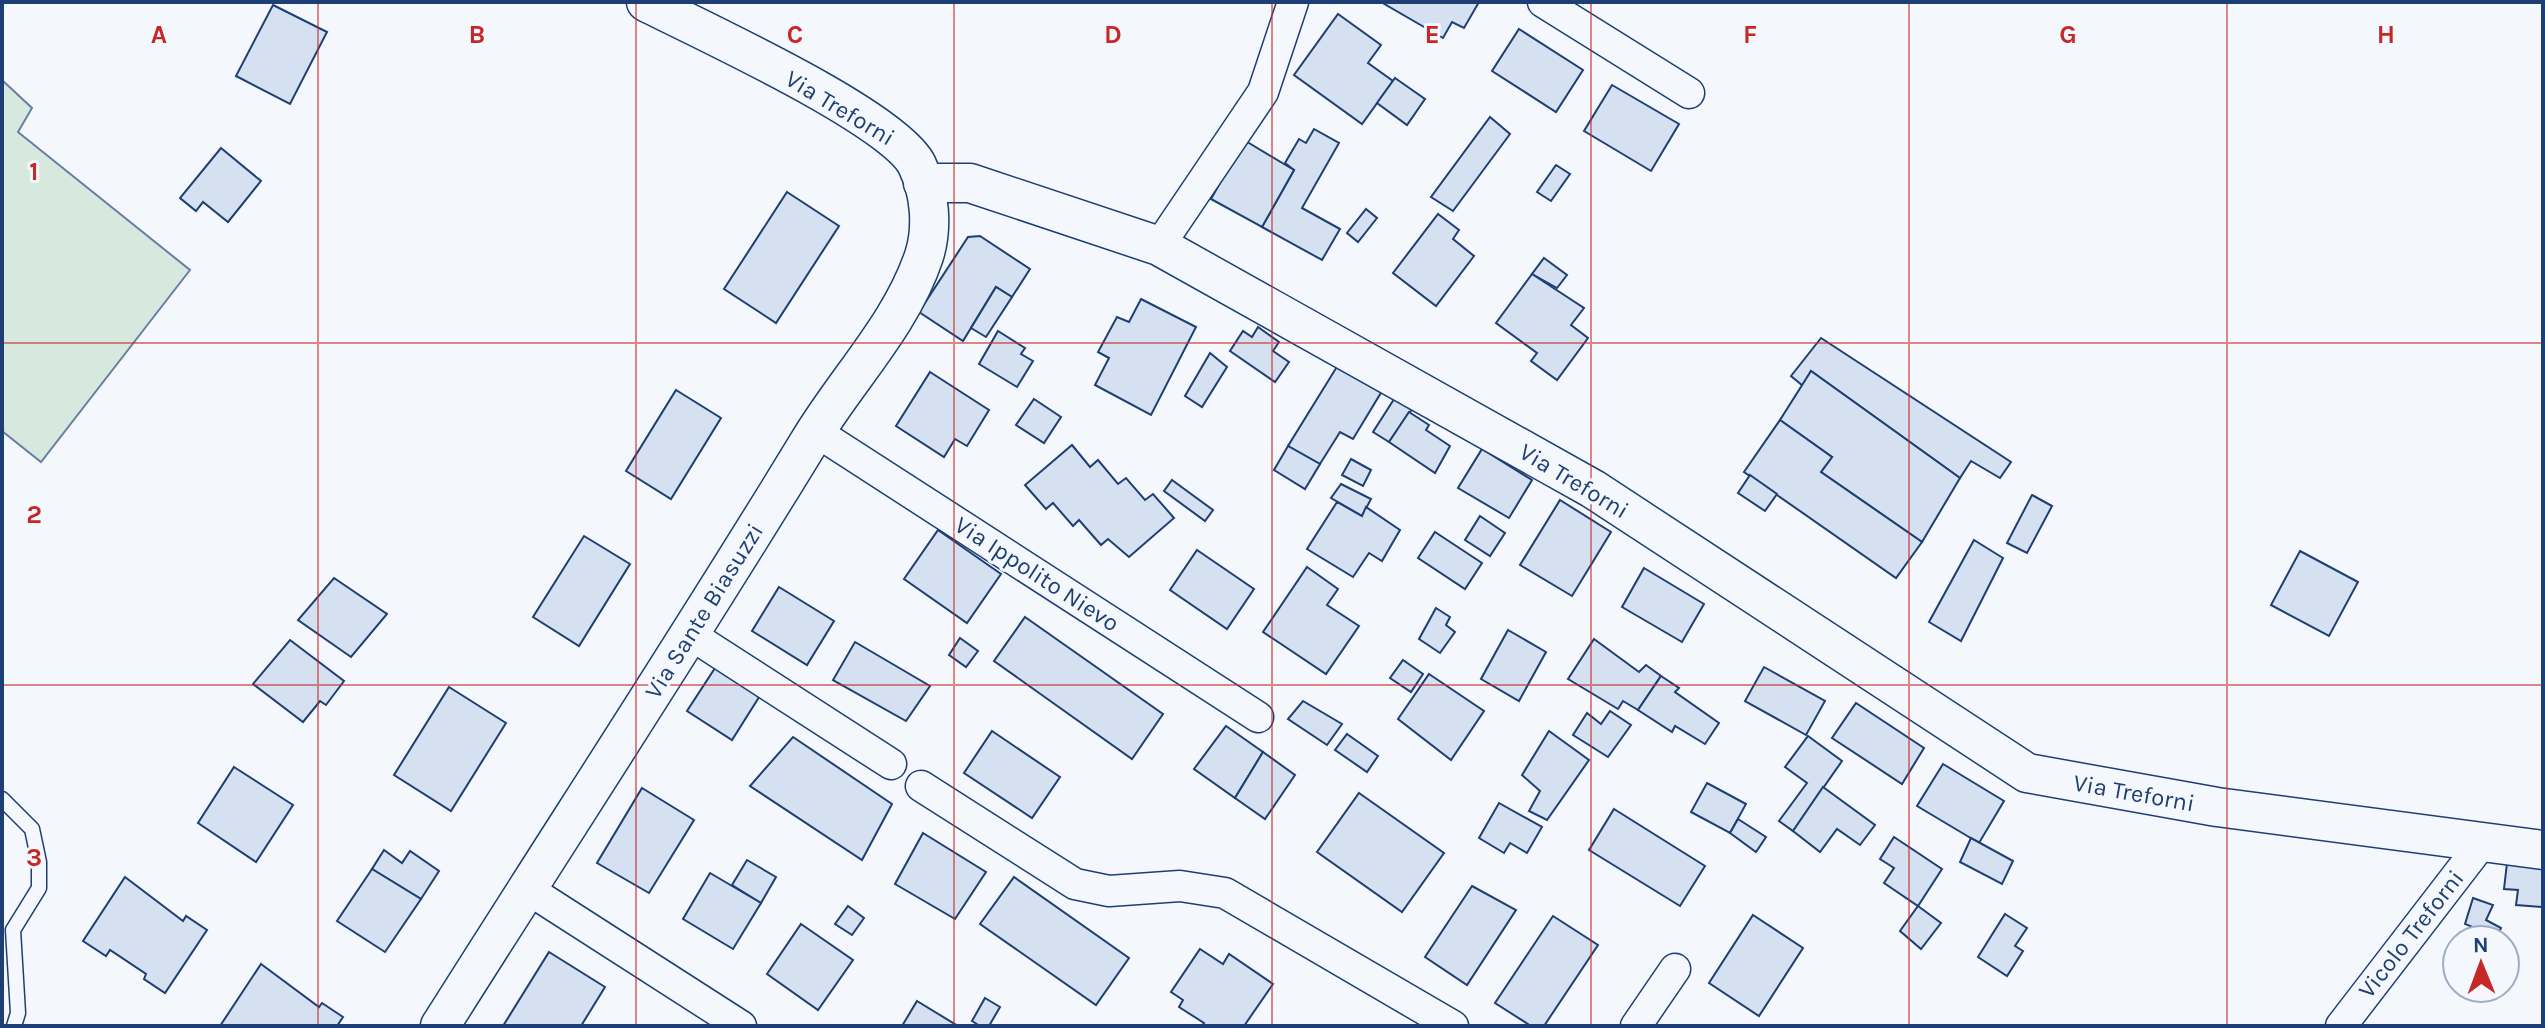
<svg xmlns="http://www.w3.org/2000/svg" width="2545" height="1028" font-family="Karla,sans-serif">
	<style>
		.green { fill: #d7e8df; stroke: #687fa3; stroke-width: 2 }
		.building { fill: #d5e0f0; stroke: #1d3f73; stroke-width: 2 }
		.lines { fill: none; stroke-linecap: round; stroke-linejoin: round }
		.service-casing { stroke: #1d3f73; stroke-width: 17 }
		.minor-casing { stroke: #1d3f73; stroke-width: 33 }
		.tertiary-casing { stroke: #1d3f73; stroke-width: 41 }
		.service { stroke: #f4f7fb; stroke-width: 14 }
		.minor { stroke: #f4f7fb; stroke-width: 30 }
		.tertiary { stroke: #f4f7fb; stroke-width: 38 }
		.grid { fill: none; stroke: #c62828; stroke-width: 2; stroke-opacity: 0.55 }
		.labels { text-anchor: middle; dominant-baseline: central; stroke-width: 6; stroke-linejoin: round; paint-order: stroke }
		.street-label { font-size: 24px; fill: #1d3f73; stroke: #f4f7fb }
		.grid-label { font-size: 26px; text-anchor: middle; font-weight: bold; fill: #c62828; stroke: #f4f7fb; stroke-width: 6; stroke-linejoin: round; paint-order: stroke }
	</style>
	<rect width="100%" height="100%" fill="#f4f7fb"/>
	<path class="green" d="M2,80L32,108L18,132L190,270L41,462L2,431Z"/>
	<g class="building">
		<path d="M1381,2H1479L1464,28L1452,22L1443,38Z"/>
		<path d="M273,5L327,32L290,104L236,76Z"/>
		<path d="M1338,14L1381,45L1368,63L1393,81L1362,124L1294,75Z"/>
		<path d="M1519,29L1583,70L1556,112L1492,71Z"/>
		<path d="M1395,78L1425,99L1407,125L1377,103Z"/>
		<path d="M1612,85L1679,124L1651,171L1584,131Z"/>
		<path d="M1490,117L1510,134L1453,211L1431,197Z"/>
		<path d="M1314,129L1339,143L1302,208L1340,229L1322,260L1262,227L1294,170L1285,163L1299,139L1306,143Z"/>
		<path d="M1244,140L1294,170L1262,227L1211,199Z"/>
		<path d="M221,148L261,181L228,222L203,202L196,211L180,198Z"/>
		<path d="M1556,165L1570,174L1551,201L1537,192Z"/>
		<path d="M787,192L839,226L776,323L724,289Z"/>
		<path d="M1366,209L1377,218L1358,242L1347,233Z"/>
		<path d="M1438,214L1459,230L1453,239L1474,256L1436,306L1393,273Z"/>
		<path d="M980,236L1030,269L1012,297L996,287L963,341L919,312L968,237Z"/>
		<path d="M1544,258L1567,275L1557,288L1532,274Z"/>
		<path d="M1532,274L1584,308L1571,325L1588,338L1557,380L1531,361L1537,353L1496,323Z"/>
		<path d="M996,287L1012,297L986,337L971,328Z"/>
		<path d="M1141,299L1196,327L1151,415L1095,385L1109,358L1098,352L1117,317L1129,322Z"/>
		<path d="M1258,327L1279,342L1273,351L1289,362L1275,382L1230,351L1243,331L1252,337Z"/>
		<path d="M998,331L1025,348L1021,354L1033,361L1017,387L979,364Z"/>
		<path d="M1821,338L2011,462L2000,478L1971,461L1960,478L1811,371L1803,386L1791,376Z"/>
		<path d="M1210,353L1227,367L1202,407L1185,396Z"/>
		<path d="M1338,365L1382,391L1353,439L1340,432L1320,464L1288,446Z"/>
		<path d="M1811,371L1960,478L1922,542L1821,472L1832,457L1780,420Z"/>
		<path d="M930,372L989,410L967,446L955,439L944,457L896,426Z"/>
		<path d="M676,390L721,418L671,499L626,471Z"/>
		<path d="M1396,396L1415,405L1389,442L1373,432Z"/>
		<path d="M1034,399L1061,417L1044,443L1016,425Z"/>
		<path d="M1409,412L1429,425L1426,430L1450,446L1435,473L1389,442Z"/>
		<path d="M1780,420L1832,457L1821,472L1922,542L1896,578L1744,472Z"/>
		<path d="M1072,445L1090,467L1098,460L1118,484L1126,478L1145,500L1153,494L1174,518L1129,557L1108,539L1101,545L1079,520L1073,526L1053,503L1046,509L1025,485Z"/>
		<path d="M1288,446L1320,464L1305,489L1274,470Z"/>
		<path d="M1482,449L1532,480L1509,518L1458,488Z"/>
		<path d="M1351,459L1371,470L1363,486L1342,475Z"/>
		<path d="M1750,475L1777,494L1765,511L1738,493Z"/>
		<path d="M1172,480L1213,510L1205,521L1164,491Z"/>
		<path d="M1341,484L1371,499L1362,516L1331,498Z"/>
		<path d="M2032,495L2052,506L2027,553L2007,543Z"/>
		<path d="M1560,500L1611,532L1572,596L1520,565Z"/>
		<path d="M1337,502L1362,516L1366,507L1400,530L1382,561L1369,553L1353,577L1307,549Z"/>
		<path d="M1480,516L1505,533L1490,556L1465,540Z"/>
		<path d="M938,530L1001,574L967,623L904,579Z"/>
		<path d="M1435,532L1482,563L1465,589L1418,558Z"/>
		<path d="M584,536L630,564L579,646L533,617Z"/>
		<path d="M1974,540L2003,558L1961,641L1929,622Z"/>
		<path d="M1197,550L1254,589L1227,629L1170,590Z"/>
		<path d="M2300,551L2358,582L2329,636L2271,605Z"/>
		<path d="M1307,567L1338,589L1327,605L1359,626L1326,674L1263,632Z"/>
		<path d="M1644,568L1704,604L1682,642L1622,607Z"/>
		<path d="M334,578L387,614L351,657L298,620Z"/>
		<path d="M779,587L834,621L807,665L752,631Z"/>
		<path d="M1436,608L1450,617L1446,625L1455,632L1440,653L1419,639Z"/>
		<path d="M1025,617L1163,714L1132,759L994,661Z"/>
		<path d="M1508,630L1546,652L1519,701L1481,679Z"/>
		<path d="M960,638L978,651L966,667L949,655Z"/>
		<path d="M1594,639L1639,672L1646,665L1661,676L1638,710L1623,701L1618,709L1568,679Z"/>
		<path d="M290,640L344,681L326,705L320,701L303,722L253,684Z"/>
		<path d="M855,642L930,686L906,721L833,680Z"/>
		<path d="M1403,660L1423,674L1411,692L1390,678Z"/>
		<path d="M717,665L761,694L732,740L687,711Z"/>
		<path d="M1764,667L1825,701L1806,735L1745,701Z"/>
		<path d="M1429,674L1484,711L1451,760L1398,719Z"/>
		<path d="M1661,676L1679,688L1675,692L1719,723L1705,744L1675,726L1672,732L1638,710Z"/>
		<path d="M449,687L506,723L451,811L394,775Z"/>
		<path d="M1303,701L1342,724L1327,745L1288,719Z"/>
		<path d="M1856,703L1924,748L1902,784L1832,738Z"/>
		<path d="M1610,711L1631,725L1608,757L1573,735L1587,713L1601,724Z"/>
		<path d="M1226,726L1263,752L1235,798L1194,769Z"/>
		<path d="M992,731L1060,777L1032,818L964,773Z"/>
		<path d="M1549,731L1589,760L1547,820L1529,811L1540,791L1522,775Z"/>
		<path d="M1347,734L1378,756L1367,772L1335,750Z"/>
		<path d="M1808,736L1842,761L1793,831L1779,821L1807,783L1785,767Z"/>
		<path d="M793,737L892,804L862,860L750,786Z"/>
		<path d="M1263,752L1295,775L1265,819L1235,798Z"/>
		<path d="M1943,764L2004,801L1979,843L1917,806Z"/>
		<path d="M234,767L293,805L256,862L198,823Z"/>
		<path d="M1707,783L1746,804L1730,833L1691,812Z"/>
		<path d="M1823,787L1875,825L1860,845L1837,829L1820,852L1793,831Z"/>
		<path d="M642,788L694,820L649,893L597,863Z"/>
		<path d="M1359,793L1444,853L1402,912L1317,852Z"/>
		<path d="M1499,803L1542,827L1527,853L1510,843L1504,853L1479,838Z"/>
		<path d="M1614,809L1705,866L1680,906L1589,850Z"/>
		<path d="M1738,819L1766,837L1756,852L1730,833Z"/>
		<path d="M923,833L986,872L955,919L895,884Z"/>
		<path d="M1894,837L1942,869L1918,906L1884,883L1894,868L1880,859Z"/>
		<path d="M1971,838L2013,861L2002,884L1960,862Z"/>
		<path d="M384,850L402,863L410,851L439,871L421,899L372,869Z"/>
		<path d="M747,860L776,877L761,903L732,885Z"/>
		<path d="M2507,863L2543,867V907L2516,905L2518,890L2504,889Z"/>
		<path d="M372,869L421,899L385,952L337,921Z"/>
		<path d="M710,873L761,903L733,949L683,919Z"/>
		<path d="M125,877L183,921L186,916L207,930L165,993L144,979L146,974L110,950L106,956L83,941Z"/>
		<path d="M1014,877L1129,958L1096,1005L980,924Z"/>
		<path d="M1472,886L1516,910L1467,985L1425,957Z"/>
		<path d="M2473,898L2493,905L2486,920L2501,928L2497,937L2465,924Z"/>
		<path d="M848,906L864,918L852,935L835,924Z"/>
		<path d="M1918,906L1941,923L1921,949L1900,931Z"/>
		<path d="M2005,914L2027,928L2015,946L2023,951L2007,976L1978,957Z"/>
		<path d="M1753,915L1803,948L1759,1016L1709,983Z"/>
		<path d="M1553,916L1598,945L1544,1026H1531L1495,1003Z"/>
		<path d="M801,924L853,960L818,1010L767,974Z"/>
		<path d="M1200,949L1223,964L1229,954L1273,984L1244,1026H1202L1204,1023L1179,1007L1183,1000L1171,992Z"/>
		<path d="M549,952L605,987L581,1026H503Z"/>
		<path d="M261,964L319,1007L322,1003L343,1017L337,1026H220Z"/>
		<path d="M985,998L1000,1007L989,1026H980L972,1021Z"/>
		<path d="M917,1001L958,1026H902Z"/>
	</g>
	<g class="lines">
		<defs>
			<path id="service" d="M2,799L32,829L39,862V888L13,930L18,1013L14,1026"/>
			<g id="minor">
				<path d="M1543,2L1689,93"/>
				<path d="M1159,246L1263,92L1293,2"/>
				<path d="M815,431L1258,717"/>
				<path d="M691,635L891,764"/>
				<path d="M921,786L1075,884L1109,891L1180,886L1225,893L1453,1026"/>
				<path d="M526,888L741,1026"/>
				<path d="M1636,1026L1675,969"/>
				<path d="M2341,1026L2482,843"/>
			</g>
			<g id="tertiary">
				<path d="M923,183H970L1159,246L1593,489L2027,773L2217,807L2543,850"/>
				<path d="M440,1026C563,831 689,639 809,442C846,380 901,325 924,256C933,228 930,192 917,165C894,118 701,30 646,2"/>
			</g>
		</defs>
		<use href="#service" class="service-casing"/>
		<use href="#minor" class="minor-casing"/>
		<use href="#tertiary" class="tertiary-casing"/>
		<use href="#service" class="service"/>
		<use href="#minor" class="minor"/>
		<use href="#tertiary" class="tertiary"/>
	</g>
	<path class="grid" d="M318,2V1026M636,2V1026M954,2V1026M1272,2V1026M1591,2V1026M1909,2V1026M2227,2V1026M2,343H2543M2,685H2543"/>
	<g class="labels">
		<g class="street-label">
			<text transform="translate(840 108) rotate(31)">Via Treforni</text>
			<text transform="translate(1574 481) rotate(31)">Via Treforni</text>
			<text transform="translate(1037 574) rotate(33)">Via Ippolito Nievo</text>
			<text transform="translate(704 611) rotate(-58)">Via Sante Biasuzzi</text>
			<text transform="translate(2134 793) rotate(10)">Via Treforni</text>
			<text transform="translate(2411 934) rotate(-52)">Vicolo Treforni</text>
		</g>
	</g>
	<g class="grid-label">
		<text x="159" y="43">A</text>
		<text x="477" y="43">B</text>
		<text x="795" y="43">C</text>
		<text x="1113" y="43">D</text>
		<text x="1432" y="43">E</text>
		<text x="1750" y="43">F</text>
		<text x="2068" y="43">G</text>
		<text x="2386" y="43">H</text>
		<text x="34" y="180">1</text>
		<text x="34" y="523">2</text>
		<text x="34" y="866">3</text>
	</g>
	<rect width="2545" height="1028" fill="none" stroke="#1d3f73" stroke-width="8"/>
	<g transform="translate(2481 964) rotate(359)"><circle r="38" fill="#f4f7fb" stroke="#9eadc5" stroke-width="2"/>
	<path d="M0-6L14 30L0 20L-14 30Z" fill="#c62828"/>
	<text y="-12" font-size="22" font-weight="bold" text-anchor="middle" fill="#1d3f73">N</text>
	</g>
</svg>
